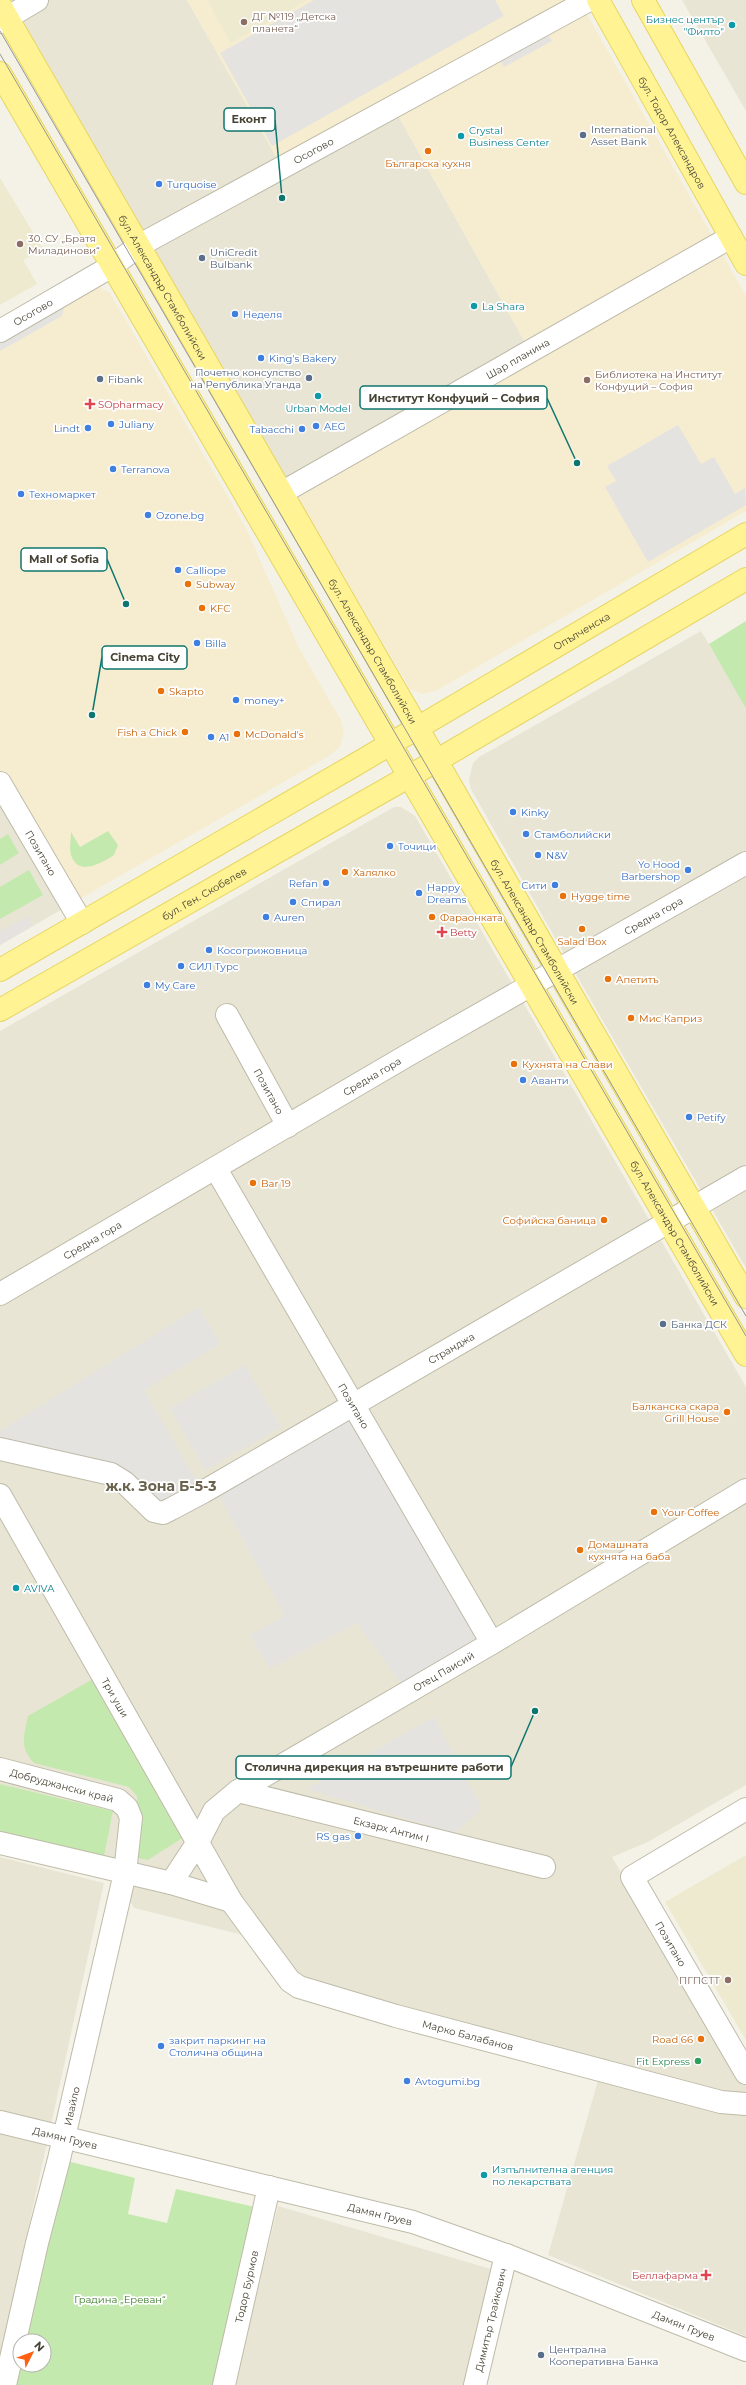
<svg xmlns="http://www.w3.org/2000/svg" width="746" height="2385" font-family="Montserrat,sans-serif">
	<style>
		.residential { fill: #e8e5d4 }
		.commercial { fill: #f6edd1 }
		.education { fill: #edead0 }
		.green { fill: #c4e9ae; fill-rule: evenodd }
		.parking { fill: #e4e3df }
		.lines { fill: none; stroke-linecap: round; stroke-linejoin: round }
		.minor-casing { stroke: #bfbba9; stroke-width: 24 }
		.major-casing { stroke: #e6d562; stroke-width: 24 }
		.minor { stroke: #fff; stroke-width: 22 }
		.major { stroke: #fff394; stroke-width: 22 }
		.tram { stroke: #969696; stroke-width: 1 }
		.education-dot { fill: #8d6e63; stroke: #fff; stroke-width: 1.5 }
		.culture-dot { fill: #0f9aa8; stroke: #fff; stroke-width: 1.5 }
		.service-dot { fill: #5c6f8a; stroke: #fff; stroke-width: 1.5 }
		.food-dot { fill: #e8710a; stroke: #fff; stroke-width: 1.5 }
		.shop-dot { fill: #3f7fe0; stroke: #fff; stroke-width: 1.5 }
		.health-dot { fill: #e0444e; stroke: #fff; stroke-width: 1.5 }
		.leisure-dot { fill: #2e9e5b; stroke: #fff; stroke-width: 1.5 }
		.labels { text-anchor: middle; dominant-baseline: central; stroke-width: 3.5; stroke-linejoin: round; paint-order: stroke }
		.education-label { font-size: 10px; fill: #785e54; stroke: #fff; text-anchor: start }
		.culture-label { font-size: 10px; fill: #0d838f; stroke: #fff; text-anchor: start }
		.service-label { font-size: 10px; fill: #4e5e75; stroke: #fff; text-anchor: start }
		.street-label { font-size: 10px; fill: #474335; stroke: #fff }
		.food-label { font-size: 10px; fill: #c56008; stroke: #fff; text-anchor: start }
		.shop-label { font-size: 10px; fill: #366cbe; stroke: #fff; text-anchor: start }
		.health-label { font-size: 10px; fill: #be3a42; stroke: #fff; text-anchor: start }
		.leisure-label { font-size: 10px; fill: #27864d; stroke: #fff; text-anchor: end }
		.park-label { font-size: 10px; fill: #387a27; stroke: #fff }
		.district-label { font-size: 14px; font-weight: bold; fill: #6a634c; stroke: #fff }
		.leader { fill: none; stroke: #0f766e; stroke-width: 1.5 }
		.callout-dot { fill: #0f766e; stroke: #fff; stroke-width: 1.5 }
		.callout { fill: #fff; stroke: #0f766e; stroke-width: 1.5 }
		.callout-label { font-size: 11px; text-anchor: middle; font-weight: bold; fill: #474335 }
	</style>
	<rect width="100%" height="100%" fill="#f4f2e6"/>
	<g class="residential">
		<path d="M11,0H187L286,174L395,110L530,351L292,488Z"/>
		<path d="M682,0H746V111Z"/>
		<path d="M701,631L746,706V1268L559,945L471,789L469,780L473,763L479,757Z"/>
		<path d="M0,783L71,904L0,945Z"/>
		<path d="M394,807H401L415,816L746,1387V1785L648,1842L612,1857L746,2086V2336L548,2255L603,2063L298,1979L243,1935L134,1908L104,1857L113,1811L0,1784V1031Z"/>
		<path d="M0,1857L104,1883L0,2357Z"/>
		<path d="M278,2206L494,2270L467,2385H235Z"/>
	</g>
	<g class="commercial">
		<path d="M187,0H579L746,296V511L436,691L422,694L410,689L292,488L530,351L395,110L286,174Z"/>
		<path d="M97,286L110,293L245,526L299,648L341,720L344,733L340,747L329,756L71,904L0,783V340Z"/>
	</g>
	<g class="education">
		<path d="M207,0H307L231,43Z"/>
		<path d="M0,178L43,249L23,260L37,284L0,305Z"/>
		<path d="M746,1855V2040L665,1902Z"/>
	</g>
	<g class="green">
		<path d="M746,621V706L745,707L709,644Z"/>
		<path d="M108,831L118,845L114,855C102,863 78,877 71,855C69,848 71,839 71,832L80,847Z"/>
		<path d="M8,834L19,853L0,865V839Z"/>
		<path d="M29,870L43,895L0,919V887Z"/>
		<path d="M100,1675L190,1833L148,1860L133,1857L138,1810L137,1796L129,1787L34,1763C19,1747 24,1736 28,1716Z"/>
		<path d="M0,1784L113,1811L104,1857L0,1831Z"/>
		<path d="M59,2159L135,2178L128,2214L167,2223L176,2189L264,2209L224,2385H5ZM20,2341H44V2365H20Z"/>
	</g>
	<g class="parking">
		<path d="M314,0H495L504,16L272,146L220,53Z"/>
		<path d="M546,31L552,41L504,67L499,58Z"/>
		<path d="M66,299L62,316L0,351V337Z"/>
		<path d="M678,425L701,464L714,457L735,494L745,488L746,505L648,562L605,487L616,481L607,466Z"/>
		<path d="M28,916L33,926L0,945V932Z"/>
		<path d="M199,1307L220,1344L144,1390L203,1492L171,1509L135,1491L0,1449V1431Z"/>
		<path d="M245,1365L281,1427L205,1470L170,1408Z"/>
		<path d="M353,1404L492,1643L408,1693L357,1623L270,1669L250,1635L285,1616L213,1485Z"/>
		<path d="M434,1717L482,1809L454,1833L307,1789Z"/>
	</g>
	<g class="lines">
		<defs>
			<g id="minor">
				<path d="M0,22L37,0"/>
				<path id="s1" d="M0,331L112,266L140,245L589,0"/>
				<path id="s2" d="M283,492L731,237"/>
				<path id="s3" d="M0,783L82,923"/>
				<path id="s4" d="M227,1015L288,1126"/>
				<path id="s5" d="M216,1169L492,1643"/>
				<path id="s6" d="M0,1294L408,1055L746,863"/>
				<path id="s7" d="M0,1449L111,1474L124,1482L154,1511L163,1513L171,1509L203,1492L746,1177"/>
				<path id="s8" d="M0,1495L231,1901L290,1981L299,1987L396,2016L721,2102L746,2104"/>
				<path id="s9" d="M0,1769L118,1800L127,1808L131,1818L125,1873L59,2159L37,2243L5,2385"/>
				<path id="s10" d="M238,1791L544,1867"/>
				<path id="s11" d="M746,1809L632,1877L746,2073"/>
				<path d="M0,1843L171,1883L231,1901"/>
				<path id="s12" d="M171,1883L198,1842L214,1811L238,1791L492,1643L746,1490"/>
				<path id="s13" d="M0,2122L413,2222L506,2255L746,2350"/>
				<path id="s14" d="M224,2385L269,2187"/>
				<path id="s15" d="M475,2385L506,2255"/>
			</g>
			<g id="major">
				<path id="s16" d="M598,0L746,264"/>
				<path d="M643,0L746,183"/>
				<path id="s17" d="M0,5L746,1297"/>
				<path id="s18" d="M0,73L746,1355"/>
				<path id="s19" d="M0,970L353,766L746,534"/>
				<path id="s20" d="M0,1010L436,761L746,579"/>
			</g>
		</defs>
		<use href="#minor" class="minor-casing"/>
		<use href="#major" class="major-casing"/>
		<use href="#minor" class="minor"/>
		<use href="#major" class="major"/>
		<g class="tram">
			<path d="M0,31L746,1316"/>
			<path d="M0,54L746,1336"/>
		</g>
	</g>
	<g class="education-dot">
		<circle cx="244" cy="22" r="4"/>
		<circle cx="20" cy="244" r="4"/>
		<circle cx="587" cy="380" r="4"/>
		<circle cx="728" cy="1980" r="4"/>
	</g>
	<g class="culture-dot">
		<circle cx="732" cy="25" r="4"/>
		<circle cx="461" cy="136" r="4"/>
		<circle cx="474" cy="306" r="4"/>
		<circle cx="318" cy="396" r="4"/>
		<circle cx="16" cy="1588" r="4"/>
		<circle cx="484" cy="2175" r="4"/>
	</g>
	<g class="service-dot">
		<circle cx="583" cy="135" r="4"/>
		<circle cx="202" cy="258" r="4"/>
		<circle cx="309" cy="378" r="4"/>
		<circle cx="100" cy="379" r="4"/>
		<circle cx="663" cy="1324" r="4"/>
		<circle cx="541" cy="2355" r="4"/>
	</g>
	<g class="food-dot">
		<circle cx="428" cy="151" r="4"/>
		<circle cx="188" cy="584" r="4"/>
		<circle cx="202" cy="608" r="4"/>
		<circle cx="161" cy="691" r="4"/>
		<circle cx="185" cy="732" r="4"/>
		<circle cx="237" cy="734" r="4"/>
		<circle cx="345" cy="872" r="4"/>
		<circle cx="563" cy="896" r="4"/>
		<circle cx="432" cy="917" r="4"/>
		<circle cx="582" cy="929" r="4"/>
		<circle cx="608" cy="979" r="4"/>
		<circle cx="631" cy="1018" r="4"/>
		<circle cx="514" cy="1064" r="4"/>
		<circle cx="253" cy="1183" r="4"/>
		<circle cx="604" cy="1220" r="4"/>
		<circle cx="727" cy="1412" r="4"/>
		<circle cx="654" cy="1512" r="4"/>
		<circle cx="580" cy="1550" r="4"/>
		<circle cx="701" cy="2039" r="4"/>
	</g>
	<g class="shop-dot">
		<circle cx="159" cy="184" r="4"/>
		<circle cx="235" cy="314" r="4"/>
		<circle cx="261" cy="358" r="4"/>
		<circle cx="111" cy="424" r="4"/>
		<circle cx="316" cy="426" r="4"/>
		<circle cx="88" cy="428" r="4"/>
		<circle cx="302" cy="429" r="4"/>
		<circle cx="113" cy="469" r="4"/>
		<circle cx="21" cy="494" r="4"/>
		<circle cx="148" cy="515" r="4"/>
		<circle cx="178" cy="570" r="4"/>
		<circle cx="197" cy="643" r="4"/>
		<circle cx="236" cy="700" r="4"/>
		<circle cx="211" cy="737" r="4"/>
		<circle cx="513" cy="812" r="4"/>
		<circle cx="526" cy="834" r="4"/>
		<circle cx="390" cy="846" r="4"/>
		<circle cx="538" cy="855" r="4"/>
		<circle cx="688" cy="870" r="4"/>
		<circle cx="326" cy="883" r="4"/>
		<circle cx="555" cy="885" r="4"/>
		<circle cx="419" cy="893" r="4"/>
		<circle cx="293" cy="902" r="4"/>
		<circle cx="266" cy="917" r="4"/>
		<circle cx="209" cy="950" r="4"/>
		<circle cx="181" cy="966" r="4"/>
		<circle cx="147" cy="985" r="4"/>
		<circle cx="523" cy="1080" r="4"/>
		<circle cx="689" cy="1117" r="4"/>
		<circle cx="358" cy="1836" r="4"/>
		<circle cx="161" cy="2046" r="4"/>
		<circle cx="407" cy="2081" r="4"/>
	</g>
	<g class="health-dot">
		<path d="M88 398h4v4h4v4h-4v4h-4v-4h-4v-4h4z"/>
		<path d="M440 926h4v4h4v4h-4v4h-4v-4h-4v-4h4z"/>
		<path d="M704 2269h4v4h4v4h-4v4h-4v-4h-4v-4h4z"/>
	</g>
	<circle class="leisure-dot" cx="698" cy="2061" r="4"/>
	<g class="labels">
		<g class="education-label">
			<text x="252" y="16">ДГ №119 „Детска<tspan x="252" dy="12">планета“</tspan></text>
			<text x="28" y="238">30. СУ „Братя<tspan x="28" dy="12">Миладинови“</tspan></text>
			<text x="595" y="374">Библиотека на Институт<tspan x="595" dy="12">Конфуций – София</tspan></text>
			<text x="720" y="1980" text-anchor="end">ПГПСТТ</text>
		</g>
		<g class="culture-label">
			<text x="724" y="19" text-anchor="end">Бизнес център<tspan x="724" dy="12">"Филто"</tspan></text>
			<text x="469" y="130">Crystal<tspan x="469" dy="12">Business Center</tspan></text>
			<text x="482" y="306">La Shara</text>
			<text x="318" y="408" text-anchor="middle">Urban Model</text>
			<text x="24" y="1588">AVIVA</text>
			<text x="492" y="2169">Изпълнителна агенция<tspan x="492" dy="12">по лекарствата</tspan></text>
		</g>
		<g class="service-label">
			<text x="591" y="129">International<tspan x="591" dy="12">Asset Bank</tspan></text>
			<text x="210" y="252">UniCredit<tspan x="210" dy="12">Bulbank</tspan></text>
			<text x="301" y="372" text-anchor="end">Почетно консулство<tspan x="301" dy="12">на Република Уганда</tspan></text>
			<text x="108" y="379">Fibank</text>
			<text x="671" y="1324">Банка ДСК</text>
			<text x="549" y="2349">Централна<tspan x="549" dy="12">Кооперативна Банка</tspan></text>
		</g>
		<g class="street-label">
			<text stroke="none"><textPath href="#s16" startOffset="152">бул. Тодор Александров</textPath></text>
			<text stroke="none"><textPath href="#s1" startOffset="362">Осогово</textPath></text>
			<text stroke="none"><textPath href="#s17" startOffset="326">бул. Александър Стамболийски</textPath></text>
			<text stroke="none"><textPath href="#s1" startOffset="38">Осогово</textPath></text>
			<text stroke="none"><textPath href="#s2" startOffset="270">Шар планина</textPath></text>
			<text stroke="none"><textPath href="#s19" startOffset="673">Опълченска</textPath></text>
			<text stroke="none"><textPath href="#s17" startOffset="746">бул. Александър Стамболийски</textPath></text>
			<text stroke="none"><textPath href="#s3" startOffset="81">Позитано</textPath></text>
			<text stroke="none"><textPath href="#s20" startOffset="235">бул. Ген. Скобелев</textPath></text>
			<text stroke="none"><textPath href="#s6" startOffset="755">Средна гора</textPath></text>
			<text stroke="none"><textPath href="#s17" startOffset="1070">бул. Александър Стамболийски</textPath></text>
			<text stroke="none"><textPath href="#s6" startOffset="431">Средна гора</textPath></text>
			<text stroke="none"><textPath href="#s4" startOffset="87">Позитано</textPath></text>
			<text stroke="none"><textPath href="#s18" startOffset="1342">бул. Александър Стамболийски</textPath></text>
			<text stroke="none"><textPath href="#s6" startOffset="107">Средна гора</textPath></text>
			<text stroke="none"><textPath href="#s7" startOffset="512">Странджа</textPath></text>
			<text stroke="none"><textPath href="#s5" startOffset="274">Позитано</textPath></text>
			<text stroke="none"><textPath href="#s12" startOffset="353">Отец Паисий</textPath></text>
			<text stroke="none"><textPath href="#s8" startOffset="233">Три уши</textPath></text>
			<text stroke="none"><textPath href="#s9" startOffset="64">Добруджански край</textPath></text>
			<text stroke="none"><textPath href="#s10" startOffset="158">Екзарх Антим I</textPath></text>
			<text stroke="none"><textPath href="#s11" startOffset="210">Позитано</textPath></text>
			<text stroke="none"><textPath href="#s8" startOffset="753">Марко Балабанов</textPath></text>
			<text transform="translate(72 2106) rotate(-77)">Ивайло</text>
			<text stroke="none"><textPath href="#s13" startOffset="67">Дамян Груев</textPath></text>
			<text stroke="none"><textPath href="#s13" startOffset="391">Дамян Груев</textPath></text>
			<text stroke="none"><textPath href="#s14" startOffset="101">Тодор Бурмов</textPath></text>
			<text stroke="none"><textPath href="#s15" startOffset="67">Димитър Трайкович</textPath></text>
			<text stroke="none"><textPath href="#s13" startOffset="715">Дамян Груев</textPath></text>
		</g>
		<g class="food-label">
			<text x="428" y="163" text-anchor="middle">Българска кухня</text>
			<text x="196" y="584">Subway</text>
			<text x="210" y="608">KFC</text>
			<text x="169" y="691">Skapto</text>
			<text x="177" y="732" text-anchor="end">Fish a Chick</text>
			<text x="245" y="734">McDonald's</text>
			<text x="353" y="872">Халялко</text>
			<text x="571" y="896">Hygge time</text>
			<text x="440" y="917">Фараонката</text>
			<text x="582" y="941" text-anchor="middle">Salad Box</text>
			<text x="616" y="979">Апетитъ</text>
			<text x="639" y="1018">Мис Каприз</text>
			<text x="522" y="1064">Кухнята на Слави</text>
			<text x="261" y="1183">Bar 19</text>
			<text x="596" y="1220" text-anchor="end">Софийска баница</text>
			<text x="719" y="1406" text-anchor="end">Балканска скара<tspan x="719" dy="12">Grill House</tspan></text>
			<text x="662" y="1512">Your Coffee</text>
			<text x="588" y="1544">Домашната<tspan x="588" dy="12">кухнята на баба</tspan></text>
			<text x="693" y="2039" text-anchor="end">Road 66</text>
		</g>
		<g class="shop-label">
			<text x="167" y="184">Turquoise</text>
			<text x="243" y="314">Неделя</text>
			<text x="269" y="358">King's Bakery</text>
			<text x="119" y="424">Juliany</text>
			<text x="324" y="426">AEG</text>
			<text x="80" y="428" text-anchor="end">Lindt</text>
			<text x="294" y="429" text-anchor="end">Tabacchi</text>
			<text x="121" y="469">Terranova</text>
			<text x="29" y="494">Техномаркет</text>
			<text x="156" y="515">Ozone.bg</text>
			<text x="186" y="570">Calliope</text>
			<text x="205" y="643">Billa</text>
			<text x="244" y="700">money+</text>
			<text x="219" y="737">A1</text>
			<text x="521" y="812">Kinky</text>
			<text x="534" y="834">Стамболийски</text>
			<text x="398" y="846">Точици</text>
			<text x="546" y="855">N&amp;V</text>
			<text x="680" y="864" text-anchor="end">Yo Hood<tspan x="680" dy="12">Barbershop</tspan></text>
			<text x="318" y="883" text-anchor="end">Refan</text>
			<text x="547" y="885" text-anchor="end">Сити</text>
			<text x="427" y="887">Happy<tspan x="427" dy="12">Dreams</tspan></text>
			<text x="301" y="902">Спирал</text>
			<text x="274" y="917">Auren</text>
			<text x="217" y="950">Косогрижовница</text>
			<text x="189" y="966">СИЛ Турс</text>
			<text x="155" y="985">My Care</text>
			<text x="531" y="1080">Аванти</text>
			<text x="697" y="1117">Petify</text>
			<text x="350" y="1836" text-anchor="end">RS gas</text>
			<text x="169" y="2040">закрит паркинг на<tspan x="169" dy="12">Столична община</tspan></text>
			<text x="415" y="2081">Avtogumi.bg</text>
		</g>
		<g class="health-label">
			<text x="98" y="404">SOpharmacy</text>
			<text x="450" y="932">Betty</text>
			<text x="698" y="2275" text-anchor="end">Беллафарма</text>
		</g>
		<g class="leisure-label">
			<text x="690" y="2061">Fit Express</text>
		</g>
		<g class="park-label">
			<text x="120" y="2299">Градина „Ереван“</text>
		</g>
		<g class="district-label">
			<text x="161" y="1486">ж.к. Зона Б-5-3</text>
		</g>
	</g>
	<path class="leader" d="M282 198L275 120M577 463L547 398M126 604L107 559M92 715L102 657M535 1711L511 1767"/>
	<g class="callout-dot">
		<circle cx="282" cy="198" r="4"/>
		<circle cx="577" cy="463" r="4"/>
		<circle cx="126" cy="604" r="4"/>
		<circle cx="92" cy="715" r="4"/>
		<circle cx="535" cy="1711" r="4"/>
	</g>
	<g class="callout">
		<rect x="224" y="108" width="51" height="23" rx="4"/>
		<rect x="360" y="386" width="187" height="23" rx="4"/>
		<rect x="21" y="548" width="86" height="23" rx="4"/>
		<rect x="102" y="646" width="85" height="23" rx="4"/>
		<rect x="236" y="1756" width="275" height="23" rx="4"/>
	</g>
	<g class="callout-label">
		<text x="249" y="123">Еконт</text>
		<text x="454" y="402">Институт Конфуций – София</text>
		<text x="64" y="563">Mall of Sofia</text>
		<text x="145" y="661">Cinema City</text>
		<text x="374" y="1771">Столична дирекция на вътрешните работи</text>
	</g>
	<g transform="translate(32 2353) rotate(48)"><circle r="19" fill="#ffffff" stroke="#b5b4ae"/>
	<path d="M0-3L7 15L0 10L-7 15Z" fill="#ff5f12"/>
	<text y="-6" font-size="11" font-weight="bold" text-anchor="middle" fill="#474335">N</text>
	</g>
</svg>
